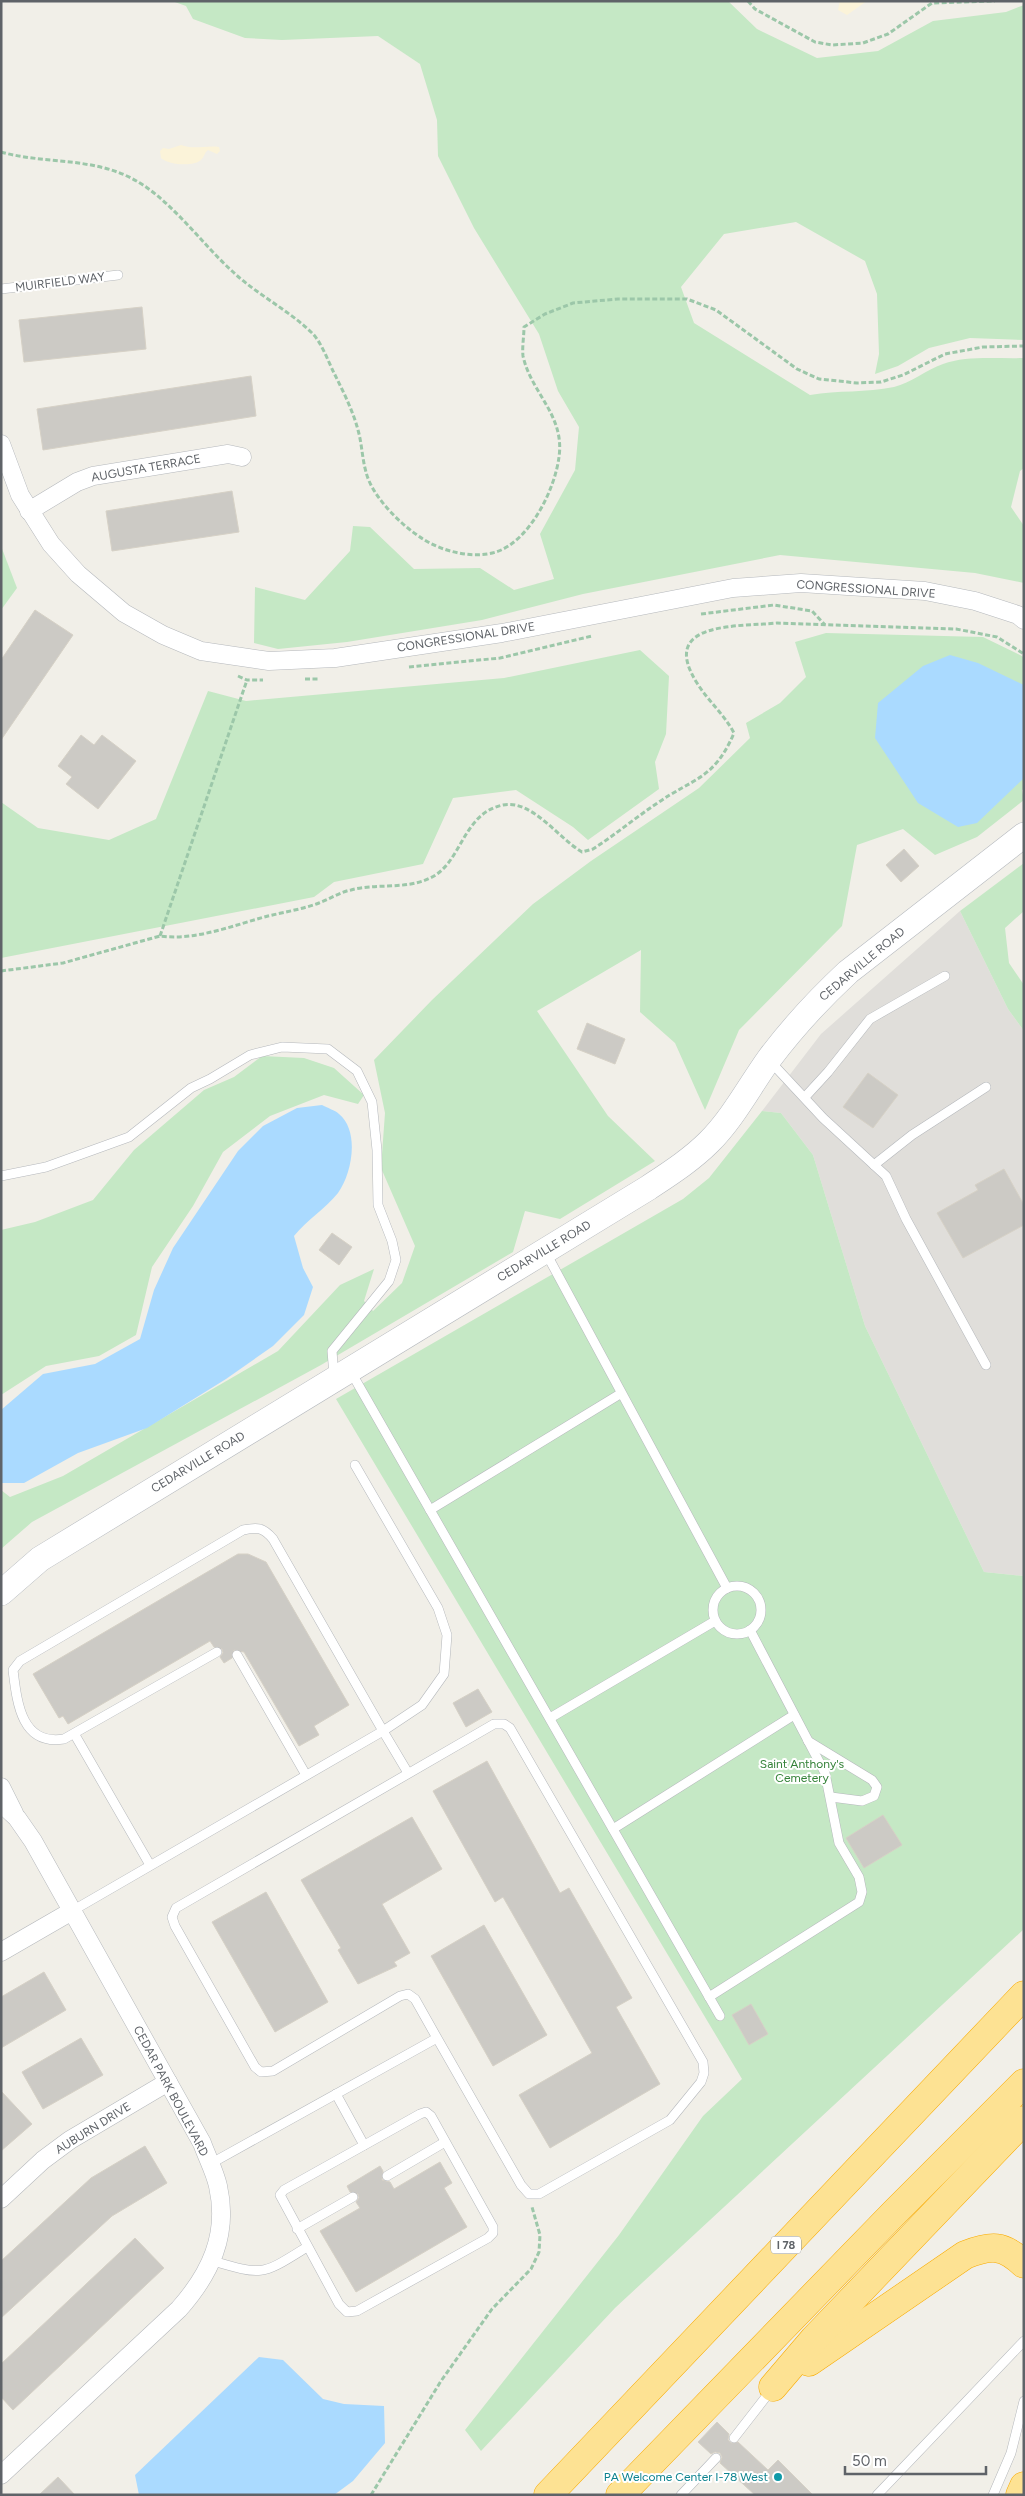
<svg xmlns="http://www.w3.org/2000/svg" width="1025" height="2496" font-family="Figtree,sans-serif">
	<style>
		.industrial { fill: #e0deda }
		.green { fill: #c5e8c5 }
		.sand { fill: #fbf3d9 }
		.water { fill: #aadaff }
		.building { fill: #cccac5; stroke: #d6d1c6 }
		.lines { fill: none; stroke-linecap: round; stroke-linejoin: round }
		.service-casing { stroke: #b5b8bc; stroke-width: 10 }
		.minor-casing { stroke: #b5b8bc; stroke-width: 19 }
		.secondary-casing { stroke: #b6babf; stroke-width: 26 }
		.motorway-casing { stroke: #f9ab00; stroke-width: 29 }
		.path { stroke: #9cc7a9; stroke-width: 3; stroke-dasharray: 5 2.5; stroke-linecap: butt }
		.service { stroke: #fff; stroke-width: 9 }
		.minor { stroke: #fff; stroke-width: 18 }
		.secondary { stroke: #fff; stroke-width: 25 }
		.motorway { stroke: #fde293; stroke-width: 28 }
		.culture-dot { fill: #0f9aa8; stroke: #fff; stroke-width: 2 }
		.labels { text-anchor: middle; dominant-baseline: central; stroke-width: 4; stroke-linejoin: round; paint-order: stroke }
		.shield { fill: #fff; stroke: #8f9295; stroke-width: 1 }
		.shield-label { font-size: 11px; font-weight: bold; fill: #5f6368 }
		.street-label { font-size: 12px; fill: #5f6368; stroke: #fff }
		.park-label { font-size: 12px; fill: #348238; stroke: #fff }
		.culture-label { font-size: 12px; fill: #0d838f; stroke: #fff; text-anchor: end }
	</style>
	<rect width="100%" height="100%" fill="#f1efe8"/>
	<path class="industrial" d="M960,911L1008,1009L1024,1031V1576L984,1572L865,1326L813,1155L781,1113L762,1111L821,1034Z"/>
	<g class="green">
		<path d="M172,1H728L757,29L817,58L878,51L933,21L1006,12L1024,5V340L970,338L929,348L898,366L875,374L879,354L877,294L865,261L796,222L724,234L681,287L694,323L810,395C838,390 866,393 894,387C911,383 926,370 943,364C967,355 998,359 1024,358V468L1020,471L1011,507L1024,526V583L975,573L780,555L583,594L482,620L347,642L278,649L254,643L255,587L305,600L350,551L353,526L370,527L414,569L480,568L514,590L554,579L540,534L575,470L579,427L558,391L539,334L474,228L438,156L437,120L420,64L378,36L282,40L245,38L193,19L186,6Z"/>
		<path d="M1,546L17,588L1,610Z"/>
		<path d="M826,633L983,637L1022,656L1024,658V789L1022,790L1024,800L977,837L935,855L903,829L857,845L842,926L739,1030L705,1110L675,1043L640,1012L641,950L537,1011L608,1116L655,1161L560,1219L525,1211L513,1252L321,1365L32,1522L1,1549V1490L10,1497L63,1476L278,1351L340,1285L374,1269L364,1301L373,1311L402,1283L415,1246L381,1168L385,1113L374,1060L432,1000L533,904L591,861L699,788L750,738L746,723L780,703L806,677L795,642Z"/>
		<path d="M640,650L669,676L666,734L655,762L659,789L588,840L573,827L516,790L453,798L423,864L334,882L314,897L1,958V802L38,828L109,840L156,819L208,691L246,701L504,678Z"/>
		<path d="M1024,863V911L1005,928L1009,963L1024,985V1031L1008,1009L960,911Z"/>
		<path d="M262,1056L304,1058L334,1068L364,1095L358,1104L324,1095L270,1116L223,1152L193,1206L152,1267L136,1335L99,1356L46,1366L1,1395V1230L35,1222L93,1200L134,1150L204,1090L234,1077Z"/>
		<path d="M762,1111L781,1113L813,1155L865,1326L984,1572L1024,1576V1929L615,2308L481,2451L465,2430L619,2235L703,2116L742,2079L336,1399L683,1199L709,1178Z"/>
	</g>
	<g class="sand">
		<path d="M840,1H867L847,15L838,10Z"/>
		<path d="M181,145C193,150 207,145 219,147L220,151L217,154L208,150C204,153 205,156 201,160C193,167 169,165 161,158L160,151L163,148L169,149Z"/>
	</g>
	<g class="water">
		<path d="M950,655L978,663L1024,685V778L977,823L958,827L918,803L875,738L878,703L923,666Z"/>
		<path d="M322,1105C327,1108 335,1110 339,1114C360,1131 352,1174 338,1193C325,1209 307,1220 294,1236L303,1268L313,1287L304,1315L273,1346L226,1379L147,1428L78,1453L24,1483H1V1410L43,1374L95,1364L140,1339L154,1290L173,1248L238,1151L263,1126L297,1108Z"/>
		<path d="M259,2357L283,2360L323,2399L344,2404L384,2406L385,2443L353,2481L334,2495H139L135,2475Z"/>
	</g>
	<g class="building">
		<path d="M142,307L146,349L24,362L19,320Z"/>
		<path d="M251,376L256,416L43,450L37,409Z"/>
		<path d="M232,491L239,532L112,551L106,511Z"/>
		<path d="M35,610L73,635L1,740V660Z"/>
		<path d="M81,735L94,745L102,735L136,761L98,809L66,784L72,777L58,766Z"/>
		<path d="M904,849L919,866L901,882L886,865Z"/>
		<path d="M587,1023L625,1039L615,1064L577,1049Z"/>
		<path d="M868,1073L898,1095L873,1128L843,1107Z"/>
		<path d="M1004,1169L1024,1205V1225L963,1258L937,1213L978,1190L975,1185Z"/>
		<path d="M332,1233L352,1247L339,1265L319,1250Z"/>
		<path d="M238,1554H248L266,1562L349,1705L314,1726L319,1735L299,1746L244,1652L234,1650L232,1658L224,1663L220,1657L223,1653L222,1649L214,1647L210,1641L68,1724L63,1716L59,1718L33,1674Z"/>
		<path d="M478,1689L492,1712L466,1727L453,1703Z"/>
		<path d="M487,1761L560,1893L569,1888L632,1998L616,2007L660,2084L550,2148L519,2095L592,2053L503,1897L495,1902L433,1791Z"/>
		<path d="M883,1815L902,1845L864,1868L846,1838Z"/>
		<path d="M412,1817L442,1869L382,1904L410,1953L394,1962L397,1966L358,1984L338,1950L341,1948L301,1880Z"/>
		<path d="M266,1892L328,2002L275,2032L212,1922Z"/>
		<path d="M484,1925L547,2035L493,2066L431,1956Z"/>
		<path d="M44,1972L66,2010L1,2048V1997Z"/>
		<path d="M751,2004L768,2034L749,2045L732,2015Z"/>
		<path d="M81,2038L103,2075L43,2109L22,2072Z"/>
		<path d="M1,2091L32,2124L1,2151Z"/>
		<path d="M145,2146L167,2183L112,2216L1,2318V2261L91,2178Z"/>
		<path d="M440,2162L452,2183L444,2188L467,2227L356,2292L320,2231L360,2208L356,2202L359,2198L358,2194L350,2192L347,2186L380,2166L383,2171L382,2180L390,2182L394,2189Z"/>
		<path d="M135,2238L164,2268L13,2410L1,2397V2364Z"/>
		<path d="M717,2422L729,2434L728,2440L731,2443L738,2442L768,2470L778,2460L813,2495H755L720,2463L722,2457L720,2453L715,2452L711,2454L698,2442Z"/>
		<path d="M58,2477L75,2495H39Z"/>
	</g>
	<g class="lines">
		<defs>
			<g id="service">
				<path d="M1,289L118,275"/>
				<path d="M769,1060L823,1118L886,1176L906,1219L986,1365"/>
				<path d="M805,1097L828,1072L870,1019L945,976"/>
				<path d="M874,1165L912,1135L986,1087"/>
				<path d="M1,1176L46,1167L129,1137L191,1088L210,1079L250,1055L282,1047L328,1049L357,1071L372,1102L377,1150L378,1205L392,1241L396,1260L389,1281L332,1351L334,1376"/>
				<path d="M546,1253L727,1588"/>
				<path d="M351,1372L720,2016"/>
				<path d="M430,1510L620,1394"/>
				<circle cx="737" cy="1610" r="24"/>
				<path d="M217,1652L64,1739C21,1746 17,1702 13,1670L20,1661L243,1530C257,1527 263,1527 273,1539L383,1731L422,1705L444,1674L447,1635L438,1608L355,1465"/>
				<path d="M237,1655L306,1775"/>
				<path d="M550,1718L715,1621"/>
				<path d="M75,1735L150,1865"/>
				<path d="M808,1741L872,1780L877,1787L874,1796L862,1801L831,1797"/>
				<path d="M613,1829L794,1715"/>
				<path d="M72,1911L383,1731L408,1773"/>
				<path d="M709,1997L859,1902L862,1892L859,1877L839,1843L825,1773L750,1630"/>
				<path d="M336,2094L364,2145"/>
				<path d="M426,2112L431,2116L493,2227V2233L488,2238L357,2311L347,2312L339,2304L280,2195L284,2190L420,2114Z"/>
				<path d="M210,2164L437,2038L521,2185L529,2194H539L670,2120L701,2082L704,2073L703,2062L510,1728L504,1724H494L176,1908L172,1917L175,1926L255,2067L261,2072L273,2071L400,1996L408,1994L415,1999L437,2038"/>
				<path d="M387,2176L445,2142"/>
				<path d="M297,2229L353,2197"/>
				<path d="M213,2261C264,2276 262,2275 307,2247"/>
				<path d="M734,2438L772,2389"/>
				<path d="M681,2495L716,2458"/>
				<path d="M877,2495L1024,2341"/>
				<path d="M993,2495L1011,2453L1024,2401"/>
			</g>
			<g id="minor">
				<path d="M1,444L20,495L51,544L78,574L124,613L163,635L201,651L269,661L335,658L502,633L733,588L801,583L925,591L975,601L1018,615L1024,620"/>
				<path d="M29,511L77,482L93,476L228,454L242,457"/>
				<path d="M1,1787L14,1813"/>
				<path d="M1,1803L17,1818L33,1841L202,2143C207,2157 215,2172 218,2186C229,2235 210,2274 179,2309L1,2475"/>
				<path d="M1,1952L72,1911"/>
				<path d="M1,2199L43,2160L70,2140L168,2082"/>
			</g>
			<path id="secondary" d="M1,1593L40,1559L648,1188C669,1174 691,1160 709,1142C733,1118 749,1087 769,1059C793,1027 819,999 848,972L1024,835"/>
			<g id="motorway">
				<path d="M809,2362L965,2255C991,2245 1003,2244 1024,2264"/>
				<path d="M773,2387L814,2339L1024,2120"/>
				<path d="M548,2495L1024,1995"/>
				<path d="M620,2495L894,2213L1024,2083"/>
				<path d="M1020,2495L1024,2486"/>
			</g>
		</defs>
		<use href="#service" class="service-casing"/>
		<use href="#minor" class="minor-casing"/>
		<use href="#secondary" class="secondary-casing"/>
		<use href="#motorway" class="motorway-casing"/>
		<g class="path">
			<path d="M748,1L755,9L815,42L832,45L863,43L888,34L932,3L995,1"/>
			<path d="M1,152C44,164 90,157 131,178C169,197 201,243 232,271C256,294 287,309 311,332C321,341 328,361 334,373C343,391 353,411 358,430C362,444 362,458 366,472C372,497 402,526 423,539C443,552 474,559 496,552C530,541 555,489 559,457C565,415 531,393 523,356C522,347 524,336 524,327L545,314L573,303L618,299H687L716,310L797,369L819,379L857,383L881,382L903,375L945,354L983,347L1024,346"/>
			<path d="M701,614L774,605L812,611L825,625"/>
			<path d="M409,667L500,658L592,636"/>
			<path d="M238,676L247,680H263"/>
			<path d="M305,679H318"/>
			<path d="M160,936L247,680"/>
			<path d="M1,971L63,963L160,936C196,941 234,925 268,916C285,912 303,909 319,903C330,899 340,892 351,890C376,883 406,890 430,878C462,864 462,813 503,805C532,799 559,839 582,852L593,849C615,835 635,818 656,804C693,778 714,780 734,733C724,714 708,701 697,683C657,620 741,627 777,623L956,629L997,637L1024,654"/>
			<path d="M371,2495L441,2381L492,2309L531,2269L539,2252L540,2235L532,2207"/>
		</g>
		<use href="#service" class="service"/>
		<use href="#minor" class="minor"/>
		<use href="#secondary" class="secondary"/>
		<use href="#motorway" class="motorway"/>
	</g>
	<circle class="culture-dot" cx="778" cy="2477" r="5"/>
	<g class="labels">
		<rect class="shield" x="771" y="2236.5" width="30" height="17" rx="4"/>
		<g class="shield-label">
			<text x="786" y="2245">I 78</text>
		</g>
		<g class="street-label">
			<text transform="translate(60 282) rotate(-7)">MUIRFIELD WAY</text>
			<text transform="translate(146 468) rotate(-10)">AUGUSTA TERRACE</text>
			<text transform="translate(866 589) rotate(4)">CONGRESSIONAL DRIVE</text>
			<text transform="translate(466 637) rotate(-9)">CONGRESSIONAL DRIVE</text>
			<text transform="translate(862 964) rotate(-40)">CEDARVILLE ROAD</text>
			<text transform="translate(544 1251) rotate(-31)">CEDARVILLE ROAD</text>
			<text transform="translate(198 1462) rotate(-31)">CEDARVILLE ROAD</text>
			<text transform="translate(171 2091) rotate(62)">CEDAR PARK BOULEVARD</text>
			<text transform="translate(93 2128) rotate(-32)">AUBURN DRIVE</text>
		</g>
		<g class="park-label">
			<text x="802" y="1764">Saint Anthony's<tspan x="802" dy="14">Cemetery</tspan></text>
		</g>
		<g class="culture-label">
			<text x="768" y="2477">PA Welcome Center I-78 West</text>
		</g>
	</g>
	<rect width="1025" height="2496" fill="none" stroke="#5f6368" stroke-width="5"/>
	<path d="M845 2466v8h141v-8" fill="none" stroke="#5f6368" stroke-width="2.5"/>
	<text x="852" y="2466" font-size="15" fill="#5f6368" stroke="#ffffff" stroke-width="4" paint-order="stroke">50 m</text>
</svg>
